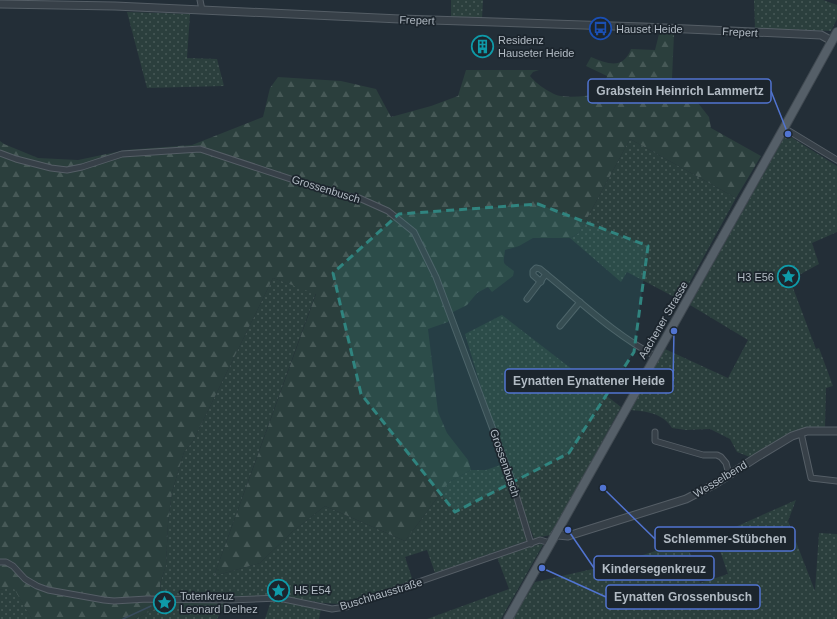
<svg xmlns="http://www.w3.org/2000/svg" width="837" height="619" font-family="Helvetica,sans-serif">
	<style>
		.grass { fill: url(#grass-dots) }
		.forest { fill: url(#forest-firs) }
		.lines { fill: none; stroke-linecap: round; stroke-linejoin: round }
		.stream { stroke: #394c5d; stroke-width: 1.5 }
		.minor-casing { stroke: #555e66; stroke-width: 7 }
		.tertiary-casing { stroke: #555e66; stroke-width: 9 }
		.primary-casing { stroke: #404951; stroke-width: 10 }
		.minor { stroke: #374048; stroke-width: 5 }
		.tertiary { stroke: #374048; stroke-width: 7 }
		.primary { stroke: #555f68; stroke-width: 8 }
		.marked { fill: #30847f; fill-opacity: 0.2; stroke: #30847f; stroke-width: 3; stroke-dasharray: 8 5; stroke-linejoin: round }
		.labels { text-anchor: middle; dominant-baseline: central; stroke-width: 3.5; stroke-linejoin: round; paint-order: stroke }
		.street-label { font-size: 11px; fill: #b2bbc4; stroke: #1c252d }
		.poi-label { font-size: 11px; fill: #b2bbc4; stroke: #1c252d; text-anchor: start }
		.leader { fill: none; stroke: #5174d1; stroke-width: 1.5 }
		.callout-dot { fill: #5174d1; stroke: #1c252d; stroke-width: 1.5 }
		.callout { fill: #1c252d; stroke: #5174d1; stroke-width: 1.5 }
		.callout-label { font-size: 12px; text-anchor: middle; font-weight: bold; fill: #b2bbc4 }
	</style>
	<defs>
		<pattern id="grass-dots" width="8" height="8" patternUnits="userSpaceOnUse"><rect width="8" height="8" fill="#2b3f3d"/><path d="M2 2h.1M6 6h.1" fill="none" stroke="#475957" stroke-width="1.8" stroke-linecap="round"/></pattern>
		<pattern id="forest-firs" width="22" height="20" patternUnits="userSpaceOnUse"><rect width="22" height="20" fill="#2b3f3d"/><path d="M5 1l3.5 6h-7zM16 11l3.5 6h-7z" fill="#475957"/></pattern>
	</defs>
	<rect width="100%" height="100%" fill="#232e37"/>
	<g class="grass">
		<path d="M451,0H483L482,18H451Z"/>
		<path d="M754,0H823L837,5V19L831,31L755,28Z"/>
		<path d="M127,12L190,14L187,58L217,59L224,86L147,88Z"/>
		<path d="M786,134L837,166V232L812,243L819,264L790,280L816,349L819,348L833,386L826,388L825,428H804L750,457L737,452L730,439L710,429L686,430L672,428C663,413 645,411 630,410L665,349L728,378L748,340L690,305Z"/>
		<path d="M630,139L736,198L680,300L627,272L621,282L570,238L579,233Z"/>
		<path d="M273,278L316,293L214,576L260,563L292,532L325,506L405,541L449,482L471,470H486L503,464L529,537L526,541L435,573L427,550L405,557L413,581L340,604L323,603L280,596L161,598L160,584L166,565L168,523L172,492L184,452L193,441Z"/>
		<path d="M502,315L621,407L551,535L534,538L504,464L465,334Z"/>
		<path d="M796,500L788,521L815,591L819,533L837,534V619H512L535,582L615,564L686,541L700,583L728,574L715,536Z"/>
		<path d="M544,543L501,619H427L509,589L497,557Z"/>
		<path d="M13,586L32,619H0V590Z"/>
		<path d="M271,601L282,602L321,609L319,619H265Z"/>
		<path d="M161,602H227L217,619H135L160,606Z"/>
	</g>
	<path class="forest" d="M659,34H674L671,101L698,103L709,117L711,128L761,156L736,198L630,139L579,233L570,238H533L519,246L505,250C503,266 502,262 514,271L513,276L492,292L488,287L477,293L467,305L453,312L448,322L428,329L438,412L447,433L468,460L471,470L449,482L405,541L325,506L292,532L260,563L214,576L316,294L273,278L193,441L184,452L172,492L168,523L166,565L160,584V606L135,619H32L13,587L0,590V141L4,144L38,158L78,160L126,150L192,145L263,117L270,88L278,77L341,81L376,89L391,117L431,106L458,96L466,70H539L533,72L530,76C535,83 552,95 561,96C573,98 589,95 602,95L607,76L586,66L591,57C608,64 623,70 631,49L655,50Z"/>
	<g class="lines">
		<path class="stream" d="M123,619L151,606"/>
		<defs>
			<g id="minor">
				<path d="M200,0L202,10"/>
				<path d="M784,128L837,160"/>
				<path d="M0,153L16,159L51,168L67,170L82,167L122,154L200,149L336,194L359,198L388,211L414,232L436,277L510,475L531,544"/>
				<path d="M541,282L533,275V271L536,268L540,269L546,274"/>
				<path d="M527,299L546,274C582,303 615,335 655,356"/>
				<path d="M560,326L580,302"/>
				<path d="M655,432V441L703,455H717L721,457L726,463L729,474"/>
				<path d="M801,433L811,478L837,481"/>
				<path d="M0,562H6L13,566L25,579L37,586L48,590L104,600L114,601L147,599L229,600L279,598L332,609L346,607L540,540L550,543"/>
			</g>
			<g id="tertiary">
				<path d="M0,4L115,6L400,19L643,27L821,35L832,41"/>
				<path d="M555,534L558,535L568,536L686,499L715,484L757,457L792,436L807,431H837"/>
			</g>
			<path id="primary" d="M508,619L784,128L837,32"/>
		</defs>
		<use href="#minor" class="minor-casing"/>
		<use href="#tertiary" class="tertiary-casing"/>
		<use href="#primary" class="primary-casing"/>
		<use href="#minor" class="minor"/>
		<use href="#tertiary" class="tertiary"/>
		<use href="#primary" class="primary"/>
	</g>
	<path class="marked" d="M538,204L648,246L634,352L569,453L455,512L361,394L333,273L399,214Z"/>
	<defs>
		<symbol id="bus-ring" viewBox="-11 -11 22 22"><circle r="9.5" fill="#1c252d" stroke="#1a4fb4" stroke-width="1.5"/><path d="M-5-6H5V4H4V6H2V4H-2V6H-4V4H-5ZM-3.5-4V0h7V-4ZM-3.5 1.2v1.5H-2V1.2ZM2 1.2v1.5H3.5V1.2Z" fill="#1a4fb4"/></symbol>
		<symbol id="building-ring" viewBox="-11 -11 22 22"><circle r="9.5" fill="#1c252d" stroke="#0f9aa8" stroke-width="1.5"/><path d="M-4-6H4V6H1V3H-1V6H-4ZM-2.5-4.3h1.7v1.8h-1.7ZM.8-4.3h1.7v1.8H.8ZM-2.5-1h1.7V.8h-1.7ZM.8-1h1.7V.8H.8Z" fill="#0f9aa8"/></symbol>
		<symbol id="sight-ring" viewBox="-11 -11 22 22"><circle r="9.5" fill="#1c252d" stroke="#0f9aa8" stroke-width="1.5"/><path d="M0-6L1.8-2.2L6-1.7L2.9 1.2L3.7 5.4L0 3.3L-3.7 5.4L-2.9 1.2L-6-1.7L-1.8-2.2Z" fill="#0f9aa8"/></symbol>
	</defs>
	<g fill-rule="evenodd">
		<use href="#bus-ring" x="588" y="16" width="25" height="25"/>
		<use href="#building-ring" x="470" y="34" width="25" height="25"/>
		<use href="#sight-ring" x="776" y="264" width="25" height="25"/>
		<use href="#sight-ring" x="266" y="578" width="25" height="25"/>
		<use href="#sight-ring" x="152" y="590" width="25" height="25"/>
	</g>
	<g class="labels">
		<g class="street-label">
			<text transform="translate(417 20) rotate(2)">Frepert</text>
			<text transform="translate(740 32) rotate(3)">Frepert</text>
			<text transform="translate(326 189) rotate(17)">Grossenbusch</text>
			<text transform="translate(663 320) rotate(-60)">Aachener Strasse</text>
			<text transform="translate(505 463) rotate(71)">Grossenbusch</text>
			<text transform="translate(720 479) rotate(-31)">Wesselbend</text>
			<text transform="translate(381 594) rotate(-17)">Buschhausstraße</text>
		</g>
		<g class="poi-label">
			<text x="616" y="29">Hauset Heide</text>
			<text x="498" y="40">Residenz<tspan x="498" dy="13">Hauseter Heide</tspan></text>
			<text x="774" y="277" text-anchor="end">H3 E56</text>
			<text x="294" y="590">H5 E54</text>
			<text x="180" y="596">Totenkreuz<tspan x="180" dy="13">Leonard Delhez</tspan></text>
		</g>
	</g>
	<path class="leader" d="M788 134L771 91M674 331L673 381M603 488L655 539M568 530L594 568M542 568L606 597"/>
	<g class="callout-dot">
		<circle cx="788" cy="134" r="4"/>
		<circle cx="674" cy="331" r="4"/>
		<circle cx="603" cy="488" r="4"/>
		<circle cx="568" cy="530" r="4"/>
		<circle cx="542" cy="568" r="4"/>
	</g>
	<g class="callout">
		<rect x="588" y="79" width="183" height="24" rx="4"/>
		<rect x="505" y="369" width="168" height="24" rx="4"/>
		<rect x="655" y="527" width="140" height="24" rx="4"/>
		<rect x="594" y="556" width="120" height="24" rx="4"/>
		<rect x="606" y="585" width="154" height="24" rx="4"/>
	</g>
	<g class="callout-label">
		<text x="680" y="95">Grabstein Heinrich Lammertz</text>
		<text x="589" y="385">Eynatten Eynattener Heide</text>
		<text x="725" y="543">Schlemmer-Stübchen</text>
		<text x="654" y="573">Kindersegenkreuz</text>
		<text x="683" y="601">Eynatten Grossenbusch</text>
	</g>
</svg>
